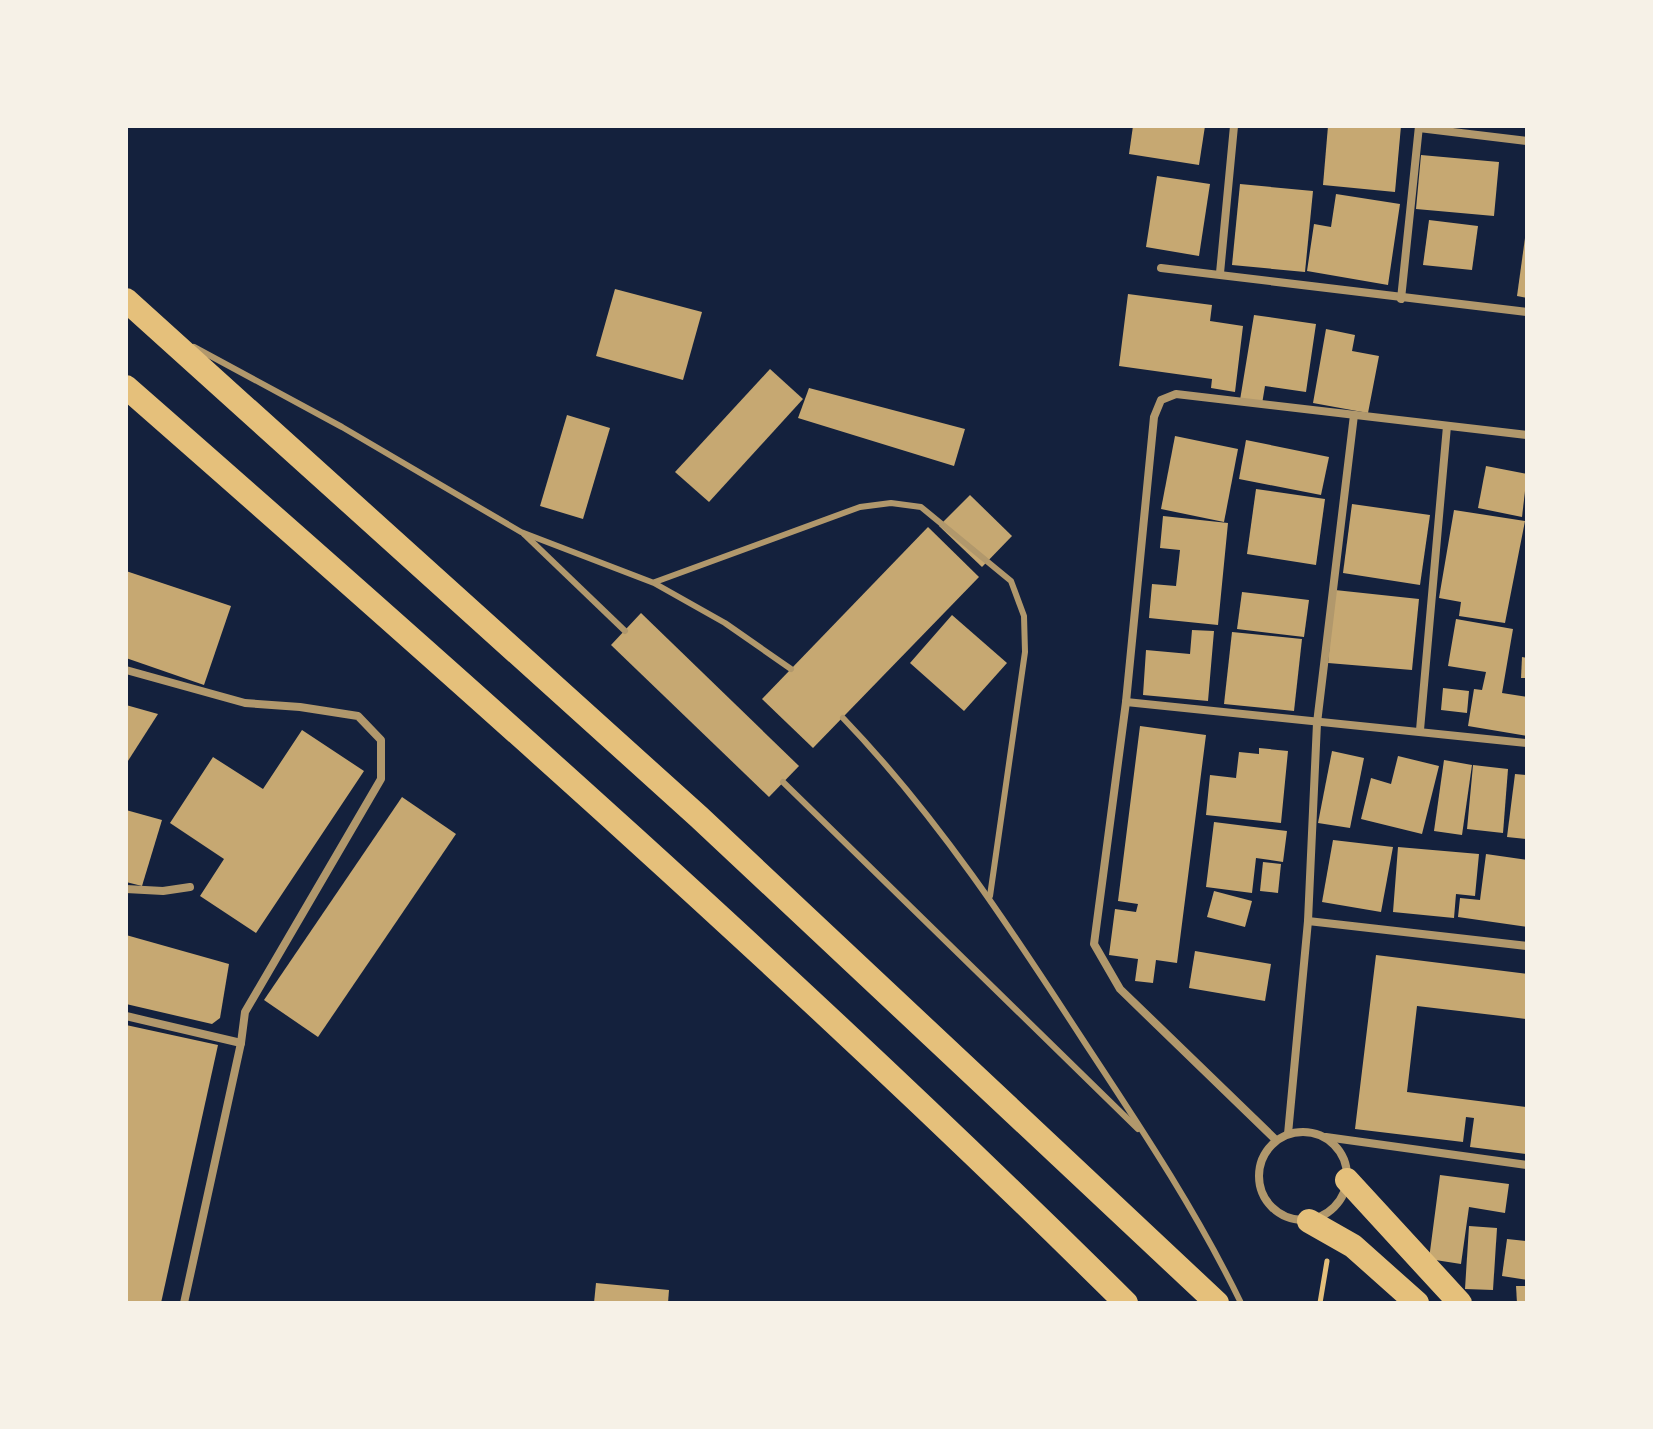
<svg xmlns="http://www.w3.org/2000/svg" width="1653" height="1429" font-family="'PT Sans',sans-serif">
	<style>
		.building { fill: #c6a872 }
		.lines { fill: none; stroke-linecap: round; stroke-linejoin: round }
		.path { stroke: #e5c07b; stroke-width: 5 }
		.service { stroke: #b1986c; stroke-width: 6 }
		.minor { stroke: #b1986c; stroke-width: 8 }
		.motorway { stroke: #e5c07b; stroke-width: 24 }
	</style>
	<rect width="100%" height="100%" fill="#14213d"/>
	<g class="building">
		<path d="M1133,126H1205L1199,165L1129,154Z"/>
		<path d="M1328,126H1401L1395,192L1323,185Z"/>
		<path d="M1421,155L1499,162L1494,216L1416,209Z"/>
		<path d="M1157,176L1210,184L1199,256L1146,247Z"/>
		<path d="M1240,184L1313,191L1305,272L1232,265Z"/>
		<path d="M1336,194L1400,204L1388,285L1307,271L1314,224L1331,227Z"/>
		<path d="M1429,220L1478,226L1472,270L1423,265Z"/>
		<path d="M1525,238H1527V298L1517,296Z"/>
		<path d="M615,289L702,312L683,380L596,356Z"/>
		<path d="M1128,294L1212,305L1210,321L1243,326L1235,392L1211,388L1212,379L1119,366Z"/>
		<path d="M1254,315L1316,324L1306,392L1265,386L1262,404L1240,400Z"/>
		<path d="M1326,329L1355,335L1352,351L1379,356L1368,413L1313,403Z"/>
		<path d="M770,369L803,399L709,502L675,472Z"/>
		<path d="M809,388L965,429L954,466L798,418Z"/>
		<path d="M567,415L610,428L583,519L540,506Z"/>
		<path d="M1175,436L1238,449L1224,522L1161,509Z"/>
		<path d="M1246,440L1329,457L1321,495L1239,479Z"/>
		<path d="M1486,466L1527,474L1522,517L1478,508Z"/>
		<path d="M1256,489L1325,499L1316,565L1247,554Z"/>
		<path d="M970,495L1012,536L982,567L939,526Z"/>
		<path d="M1352,504L1430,515L1420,585L1343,573Z"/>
		<path d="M1454,510L1525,521L1505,623L1459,616L1461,602L1439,598Z"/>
		<path d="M1163,516L1228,523L1218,625L1149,618L1152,584L1176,586L1180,550L1160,548Z"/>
		<path d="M928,527L979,577L813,748L762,699Z"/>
		<path d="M126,571L231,606L204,685L126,658Z"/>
		<path d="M1335,590L1419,599L1412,670L1328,663Z"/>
		<path d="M1242,592L1309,600L1304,637L1237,629Z"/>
		<path d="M641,613L799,766L769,797L611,645Z"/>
		<path d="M952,615L1007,663L964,711L910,663Z"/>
		<path d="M1456,619L1513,629L1502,693L1527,697V736L1468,726L1474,689L1482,690L1486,672L1448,666Z"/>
		<path d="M1192,630L1214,631L1208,701L1143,695L1146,650L1190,654Z"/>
		<path d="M1232,632L1302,639L1294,711L1224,704Z"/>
		<path d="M1522,657L1527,658V678H1521Z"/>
		<path d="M1443,688L1469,691L1467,713L1441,710Z"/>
		<path d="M126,705L158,714L126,764Z"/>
		<path d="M1140,726L1206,735L1177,963L1156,960L1153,983L1135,981L1138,959L1109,955L1115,909L1136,912L1138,904L1118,901Z"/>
		<path d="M302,730L364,771L256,933L200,896L224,859L170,823L213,757L263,789Z"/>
		<path d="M1259,748L1288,751L1281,823L1206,815L1210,775L1236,778L1239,752L1259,754Z"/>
		<path d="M1332,751L1364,758L1350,828L1318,823Z"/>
		<path d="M1398,756L1439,766L1422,834L1361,819L1371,778L1391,784Z"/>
		<path d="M1444,760L1472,765L1462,835L1434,831Z"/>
		<path d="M1473,765L1508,769L1503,833L1467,829Z"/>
		<path d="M1515,774L1527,775V839L1507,837Z"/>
		<path d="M402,797L456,834L318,1037L264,1000Z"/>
		<path d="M126,810L162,820L142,886L126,882Z"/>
		<path d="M1214,822L1287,831L1283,862L1256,858L1252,893L1206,887Z"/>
		<path d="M1333,840L1393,847L1381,912L1322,902Z"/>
		<path d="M1398,847L1479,854L1475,896L1456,894L1454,918L1393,912Z"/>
		<path d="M1486,854L1527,860V927L1458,917L1460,898L1480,900Z"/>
		<path d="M1263,862L1281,864L1278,893L1260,891Z"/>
		<path d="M1214,891L1252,901L1245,927L1207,917Z"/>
		<path d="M126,935L229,964L220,1018L212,1024L126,1004Z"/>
		<path d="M1195,951L1271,964L1265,1001L1189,988Z"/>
		<path d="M1376,955L1527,974V1019L1417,1006L1407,1092L1527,1107V1154L1470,1147L1474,1118L1466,1117L1463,1142L1355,1129Z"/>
		<path d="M126,1025L218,1045L161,1303H126Z"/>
		<path d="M1440,1175L1509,1184L1505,1213L1469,1207L1461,1264L1429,1259Z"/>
		<path d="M1469,1226L1497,1228L1493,1290L1465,1289Z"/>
		<path d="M1507,1239L1527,1241V1280L1502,1276Z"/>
		<path d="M596,1283L669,1290L668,1303H594Z"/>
		<path d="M1516,1286H1527V1303H1517Z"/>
	</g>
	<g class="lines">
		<path class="path" d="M1320,1303L1327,1261"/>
		<g class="service">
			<path d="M194,347L342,427L521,532L654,583L725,623L791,669"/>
			<path d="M524,534L625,631"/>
			<path d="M655,582L860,507L891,503L921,507L1011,581L1024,616L1025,652L990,896"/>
			<path d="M843,718C938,817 1011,929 1085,1043C1141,1128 1197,1212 1241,1303"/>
			<path d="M783,782L1138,1129"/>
		</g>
		<g class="minor">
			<path d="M1419,128L1527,141"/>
			<path d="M1161,268L1527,312"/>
			<path d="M1220,273L1234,126"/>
			<path d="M1401,299L1419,126"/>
			<path d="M126,670L245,703L300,707L358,716L381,740V779L245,1012L241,1043L184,1303"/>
			<path d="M1126,702L1527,743"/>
			<path d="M1420,730L1447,426"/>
			<path d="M126,889L163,891L190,887"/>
			<path d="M1308,921L1527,946"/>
			<path d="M126,1016L241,1043"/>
			<circle cx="1303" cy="1176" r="44"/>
			<path d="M1288,1134L1308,921L1317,723L1354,415"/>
			<path d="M1326,1137L1527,1165"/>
			<path d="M1276,1140L1120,989L1094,944L1126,702L1154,417L1161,400L1176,394L1527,435"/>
		</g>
		<g class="motorway">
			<path d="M126,300L699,817L1217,1303"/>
			<path d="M126,387C466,685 805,985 1126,1303"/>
			<path d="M1347,1180L1460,1303"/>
			<path d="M1309,1221L1353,1246L1417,1303"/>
		</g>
	</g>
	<rect width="1653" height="1429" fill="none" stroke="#f6f1e7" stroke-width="256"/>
</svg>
